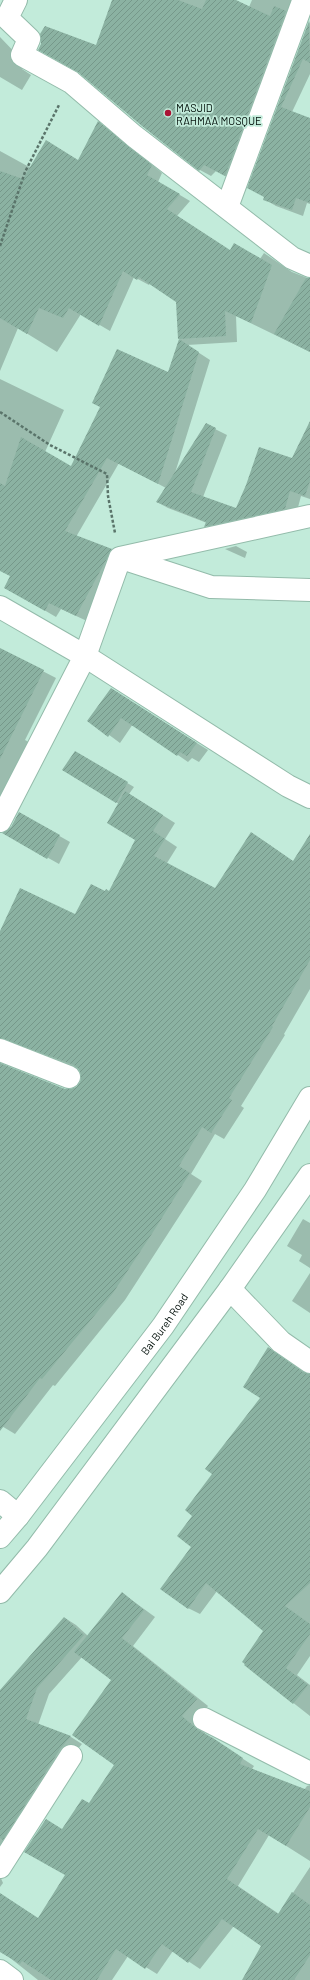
<svg xmlns="http://www.w3.org/2000/svg" width="310" height="1980" font-family="Barlow,sans-serif">
	<style>
		.shadow { fill: #0003 }
		.building { fill: url(#building-hatch) }
		.lines { fill: none; stroke-linecap: round; stroke-linejoin: round }
		.minor-casing { stroke: #93bbaa; stroke-width: 24 }
		.highway-casing { stroke: #93bbaa; stroke-width: 24 }
		.path { stroke: #5a746a; stroke-width: 2.5; stroke-dasharray: 3 2; stroke-linecap: butt }
		.minor { stroke: #fff; stroke-width: 22 }
		.highway { stroke: #fff; stroke-width: 22 }
		.poi-dot { fill: #aa1334; stroke: #c2ebda; stroke-width: 1.5 }
		.labels { text-anchor: middle; dominant-baseline: central; stroke-width: 3.5; stroke-linejoin: round; paint-order: stroke }
		.poi-label { font-size: 11px; fill: #03100b; stroke: #c2ebda; text-anchor: start }
		.street-label { font-size: 11px; fill: #03100b; stroke: #c2ebda }
	</style>
	<defs>
		<pattern id="building-hatch" width="6" height="6" patternUnits="userSpaceOnUse"><rect width="6" height="6" fill="#8bb2a2"/><path d="M-1 1l2-2M0 6l6-6M5 7l2-2" fill="none" stroke="#76988a"/></pattern>
	</defs>
	<rect width="100%" height="100%" fill="#c2ebda"/>
	<g class="shadow">
		<path d="M113,0H234L249,7L252,0H306L236,182L216,171L211,176L200,170L97,46Z"/>
		<path d="M310,21V74L292,112L310,119V204L307,203L303,216L276,206L264,199L265,197L249,187Z"/>
		<path d="M0,37L21,59L22,69L31,75L22,90L0,77Z"/>
		<path d="M98,123L109,129L162,173L158,182L190,201L177,216L230,251L260,259L264,253L292,272L310,279V352L236,316L237,342L187,345L210,360L175,473L215,429L227,435L203,497L236,509L292,459L310,423V499L301,496L296,515L217,532L206,526L207,523L168,508L157,502L166,488L119,463L76,537L111,550L122,556L87,621L61,609L56,617L5,587L11,576L0,570V379L64,410L45,452L71,467L168,373L180,339L177,301L150,283L149,285L134,277L110,331L81,314L57,352L18,328L0,371V151L31,168L78,161Z"/>
		<path d="M236,546L247,552L245,558L225,549Z"/>
		<path d="M0,649L56,678L25,740L36,746L0,831Z"/>
		<path d="M111,689L208,750L199,762L192,758L188,762L133,724L120,743L89,720Z"/>
		<path d="M75,752L134,787L129,794L175,823L165,839L177,847L167,863L215,889L264,841L294,862L310,836V989L284,1034L285,1035L241,1106L244,1108L224,1139L215,1134L191,1174L202,1181L125,1300L55,1386L53,1385L15,1434L0,1425V1060L2,1065L65,1090H71L77,1088L81,1082L82,1075L80,1069L18,1045L12,1044L0,1058V933L75,915L105,893L109,892L136,840L119,804L63,770Z"/>
		<path d="M19,813L70,842L59,864L4,833L12,828Z"/>
		<path d="M303,1219L310,1223V1268L299,1261L302,1255L287,1246Z"/>
		<path d="M310,1273V1313L292,1301Z"/>
		<path d="M269,1348L310,1375V1656L297,1675L310,1685V1716L245,1665L264,1631L217,1591L200,1614L188,1608L194,1515L213,1473L261,1397Z"/>
		<path d="M122,1593L155,1617L133,1646L208,1706L194,1724L208,1736L254,1766L252,1769L304,1790L307,1786L310,1785V1861L269,1835L238,1886L279,1914L310,1867V1980H243L262,1946L234,1926L200,1969L173,1951L157,1974L128,1956L112,1980H38L0,1950V1894L39,1919L66,1874L63,1830L90,1804L115,1765L112,1680L82,1657L49,1694L38,1725L71,1737L82,1744L72,1756L0,1870V1692L65,1618L76,1625L88,1636Z"/>
		<path d="M0,1876L3,1883L0,1887Z"/>
	</g>
	<g class="building">
		<path d="M112,0H178L202,9L206,0H236L270,16L274,6L286,11L225,176L204,165L199,171L142,126L79,73L38,50L41,44L40,34L45,26L96,45Z"/>
		<path d="M309,21L310,63L303,59L281,107L310,118V203L296,198L292,210L263,200L264,197L247,188Z"/>
		<path d="M98,121L152,165L147,175L180,194L167,209L230,250L234,243L272,265L251,323L225,311L226,336L178,339L176,302L139,277L137,280L123,271L99,326L69,308L63,318L39,308L27,334L0,318V171L23,179L46,140L78,160Z"/>
		<path d="M306,278H310V352L274,334Z"/>
		<path d="M179,339L199,352L158,484L107,458L65,531L112,549L76,616L49,603L45,611L4,588L10,576L0,571V483L5,486L21,437L71,466L100,407L92,403L117,349L168,372Z"/>
		<path d="M310,421V481L305,496L290,491L285,509L204,527L206,522L156,502L206,423L216,428L191,492L236,508L246,485L259,447L292,458Z"/>
		<path d="M0,648L44,670L0,759Z"/>
		<path d="M111,688L197,743L187,756L180,752L177,756L121,718L108,737L87,721Z"/>
		<path d="M75,751L128,782L116,803L62,770Z"/>
		<path d="M125,791L163,815L153,831L165,839L154,856L215,888L251,832L293,861L310,834V960L272,1026L273,1027L229,1098L232,1100L211,1133L202,1127L179,1166L190,1173L153,1232L113,1293L42,1379L40,1378L0,1431V1063L65,1089H70L76,1087L80,1082L81,1076L79,1070L74,1065L0,1038V931L20,888L75,914L91,884L105,891L106,889L109,891L135,840L107,823Z"/>
		<path d="M19,812L60,835L47,859L2,833L11,827Z"/>
		<path d="M268,1347L303,1372L310,1374V1583L285,1606L310,1624V1634L286,1668L308,1685L293,1704L244,1665L245,1664L242,1662L263,1631L206,1583L188,1609L160,1589L191,1547L177,1536L192,1516L185,1510L212,1474L205,1469L260,1398L243,1387Z"/>
		<path d="M122,1592L144,1610L122,1638L197,1699L182,1716L198,1730L213,1738L243,1758L240,1764L310,1791V1807L286,1846L258,1829L227,1879L278,1914L292,1892L310,1905V1955L294,1980H242L261,1946L222,1919L188,1963L162,1944L145,1969L116,1949L97,1980H51L22,1961L20,1964L0,1952V1893L38,1918L65,1875L24,1852L46,1819L62,1829L82,1799L89,1803L114,1765L72,1735L111,1680L74,1652Z"/>
		<path d="M64,1617L84,1635L37,1688L26,1719L71,1736L60,1749L3,1840L0,1838V1690Z"/>
	</g>
	<g class="lines">
		<defs>
			<g id="minor">
				<path d="M16,0L7,18L29,39L22,55L71,82L134,136L292,258L310,266"/>
				<path d="M227,207L302,4"/>
				<path d="M122,558L211,587L310,590"/>
				<path d="M0,607L85,656L288,786L310,797"/>
				<path d="M0,821L85,656L120,558L310,516"/>
				<path d="M0,1050L69,1077"/>
				<path d="M230,1289L281,1342L310,1362"/>
				<path d="M0,1501L18,1516"/>
				<path d="M204,1719L310,1773"/>
				<path d="M0,1867L71,1756"/>
				<path d="M0,1971L12,1980"/>
			</g>
			<g id="highway">
				<path id="s1" d="M0,1537L18,1516L163,1326L255,1190L310,1098"/>
				<path d="M0,1592L37,1548L230,1289L310,1175"/>
			</g>
		</defs>
		<use href="#minor" class="minor-casing"/>
		<use href="#highway" class="highway-casing"/>
		<g class="path">
			<path d="M0,246L25,172L59,105"/>
			<path d="M0,412L50,445L107,474L108,496L115,533"/>
		</g>
		<use href="#minor" class="minor"/>
		<use href="#highway" class="highway"/>
	</g>
	<circle class="poi-dot" cx="168" cy="113" r="4"/>
	<g class="labels">
		<g class="poi-label">
			<text x="176" y="107">MASJID<tspan x="176" dy="13">RAHMAA MOSQUE</tspan></text>
		</g>
		<g class="street-label">
			<text stroke="none"><textPath href="#s1" startOffset="269">Bai Bureh Road</textPath></text>
		</g>
	</g>
</svg>
